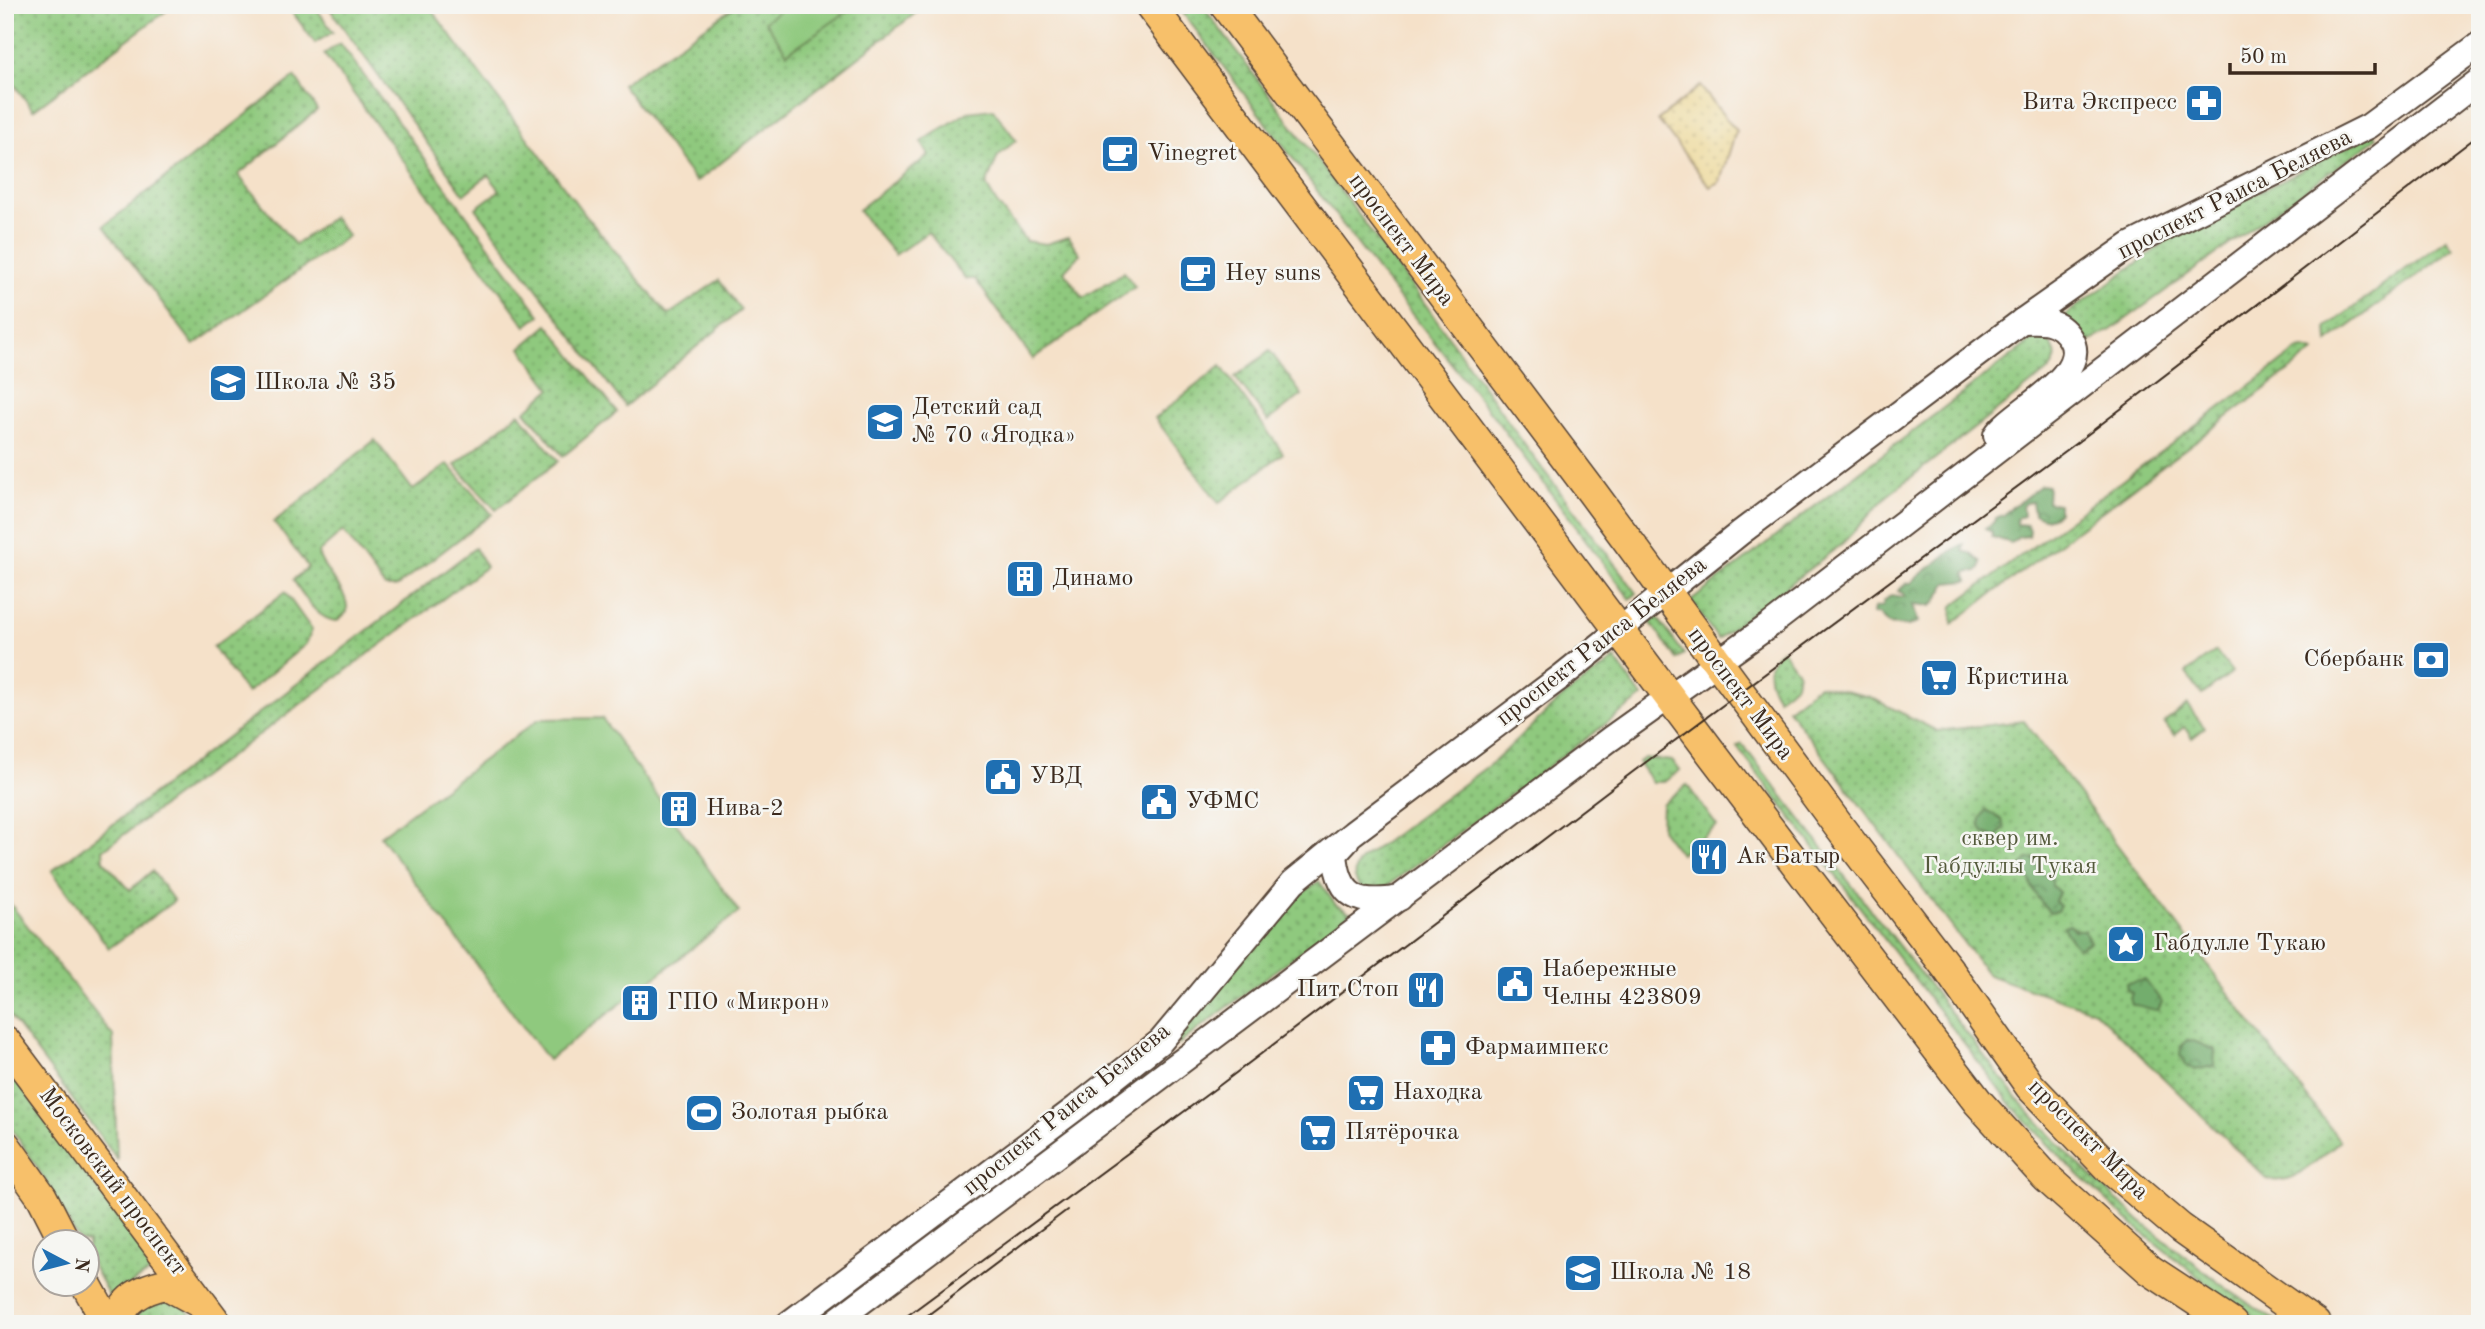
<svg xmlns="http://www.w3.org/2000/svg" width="2485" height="1329" font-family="'Old Standard TT',serif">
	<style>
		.green { fill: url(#green-dots); stroke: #657a4e; stroke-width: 2 }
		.forest { fill: url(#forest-crowns); stroke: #576c46; stroke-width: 2 }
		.sand { fill: url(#sand-dots); stroke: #94825e; stroke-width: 2 }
		.pitch { fill: #8fc97e; stroke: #657a4e; stroke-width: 2 }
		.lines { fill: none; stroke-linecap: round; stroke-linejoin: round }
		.minor-casing { stroke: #574538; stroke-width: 28 }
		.major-casing { stroke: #574538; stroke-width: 33 }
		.minor { stroke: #fff; stroke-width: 24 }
		.major { stroke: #f7c06b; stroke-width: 30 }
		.tram { stroke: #3b2a1e; stroke-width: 2 }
		.labels { text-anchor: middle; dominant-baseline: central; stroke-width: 5; stroke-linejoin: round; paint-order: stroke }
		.poi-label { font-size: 24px; fill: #3b2a1e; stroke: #f6f6f2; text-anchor: start }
		.street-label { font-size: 24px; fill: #3b2a1e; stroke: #f6f6f2 }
		.park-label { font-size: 24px; fill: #545a3b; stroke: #f6f6f2 }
	</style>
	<defs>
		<pattern id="green-dots" width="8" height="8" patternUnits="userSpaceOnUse" patternTransform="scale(1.75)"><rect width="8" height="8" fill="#8fc97e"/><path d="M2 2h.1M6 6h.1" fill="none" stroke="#76a367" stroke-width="1.8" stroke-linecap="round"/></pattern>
		<pattern id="forest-crowns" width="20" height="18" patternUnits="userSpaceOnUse" patternTransform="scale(1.75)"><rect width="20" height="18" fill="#73ad6d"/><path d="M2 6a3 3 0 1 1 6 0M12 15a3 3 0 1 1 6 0" fill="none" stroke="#608d59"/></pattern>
		<pattern id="sand-dots" width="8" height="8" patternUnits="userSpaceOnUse" patternTransform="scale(1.75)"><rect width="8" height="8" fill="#eeda9e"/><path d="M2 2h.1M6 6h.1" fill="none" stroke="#cdbb88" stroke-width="1.8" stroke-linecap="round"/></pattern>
	</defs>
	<rect width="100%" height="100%" fill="#f6f6f2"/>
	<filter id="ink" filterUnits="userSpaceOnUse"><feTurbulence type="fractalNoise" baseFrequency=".0143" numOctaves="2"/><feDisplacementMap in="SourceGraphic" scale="14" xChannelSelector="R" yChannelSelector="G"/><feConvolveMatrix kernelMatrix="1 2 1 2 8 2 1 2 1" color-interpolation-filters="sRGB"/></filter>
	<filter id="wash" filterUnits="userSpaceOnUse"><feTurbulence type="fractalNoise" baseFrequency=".00686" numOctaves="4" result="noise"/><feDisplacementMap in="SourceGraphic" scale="28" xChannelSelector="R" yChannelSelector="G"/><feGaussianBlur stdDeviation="1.57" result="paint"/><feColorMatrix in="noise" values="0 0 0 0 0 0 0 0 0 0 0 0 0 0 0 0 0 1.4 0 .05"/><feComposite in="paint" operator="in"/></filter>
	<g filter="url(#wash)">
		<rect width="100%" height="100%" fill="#f5e1c9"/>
		<g class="green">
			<path d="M5,5H174L33,110L5,72Z"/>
			<path d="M297,5H314L333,32L315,43L290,9Z"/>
			<path d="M327,5H428L582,211L668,315L719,280L741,310L625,406L476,208L500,190L488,175L464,194Z"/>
			<path d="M737,5H917L921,9L696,182L622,84Z"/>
			<path d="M1177,5H1202L1434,316L1529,451L1637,593L1630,599L1491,413L1383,278Z"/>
			<path d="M340,43L540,315L526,326L324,54Z"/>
			<path d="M295,77L317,110L238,175L295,245L333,217L348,236L194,345L104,226Z"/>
			<path d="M993,109L1016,140L998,156L986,185L996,202L1026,241L1046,244L1068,237L1080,254L1064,271L1083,298L1124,272L1135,287L1033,359L975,279H965L928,232L895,255L858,210L929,155L921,142L968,112Z"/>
			<path d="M2374,133L2377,138L2111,330L2082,346L2061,318L2177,234Z"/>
			<path d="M2447,239L2454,248L2328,342L2327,327Z"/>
			<path d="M548,325L617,412L563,456L525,411L551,389L521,348Z"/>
			<path d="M2040,339L2047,340C2057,350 2059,359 2049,370L1887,496L1843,543L1718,639L1691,601L2031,341Z"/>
			<path d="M2305,349L2314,352L1952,624L1953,606L2298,350Z"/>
			<path d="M1270,351L1302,395L1268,421L1235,377Z"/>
			<path d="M1221,366L1283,453L1219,503L1155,418Z"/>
			<path d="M519,413L558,461L496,510L455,465Z"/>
			<path d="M375,440L413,490L448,464L492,514L396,587H385L343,531L318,553C324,575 349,589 347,612L337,621C316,620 304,595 293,580L308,567L274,522Z"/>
			<path d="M475,548L486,567L103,850L104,861L130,890L152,871L174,901L109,948L52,871Z"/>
			<path d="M285,592L312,630L306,644L247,693L213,647Z"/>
			<path d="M1657,617L1684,654L1677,659L1650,622Z"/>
			<path d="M1782,650L1798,672L1796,684L1778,698C1766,680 1764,663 1782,650Z"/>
			<path d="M2216,651L2232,672L2202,695L2186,673Z"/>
			<path d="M1615,659L1642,697L1379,892L1362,891C1353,878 1351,871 1362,859L1496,760L1559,700Z"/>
			<path d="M1819,685L1870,697L1937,731L2024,721L2340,1141C2320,1156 2294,1188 2267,1179L2095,1011L1988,975L1788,709Z"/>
			<path d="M2187,705L2205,728L2192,738L2184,727L2174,735L2164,722Z"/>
			<path d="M1742,744L2021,1103L2073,1159L2140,1221L2227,1289L2280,1324H2264L2221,1295L2134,1226L2066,1163L2013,1107L1737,747Z"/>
			<path d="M1645,758L1672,761L1680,770L1664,782H1652L1638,762Z"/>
			<path d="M1687,785L1717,826L1680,854L1661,829L1662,804Z"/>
			<path d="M1319,881L1336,905L1351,913L1179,1044L1177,1039L1288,904Z"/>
			<path d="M5,897L113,1036L117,1159L5,1009Z"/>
			<path d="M5,1066L115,1212L155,1271C134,1279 126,1287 114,1305L88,1257V1242L79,1241L37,1167L5,1119Z"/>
			<path d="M178,1297L197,1324H131L149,1300Z"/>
		</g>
		<g class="forest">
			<path d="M2041,485L2048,486L2047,502L2059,504V512C2051,520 2044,520 2034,514L2032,502L2025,503L2022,507L2023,516L2016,519L2017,524L2027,525L2030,530L2029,536L2019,537L2011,543L1992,537V532L1985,529L1994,522L1995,518L2004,515L2012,506L2016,505Z"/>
			<path d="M1964,544L1963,551L1972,554L1981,562L1980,568L1977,571L1965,573L1968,581L1947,583L1935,603L1931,606L1913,604L1918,622L1909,626L1888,624L1879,614H1873L1874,608L1884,606L1883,602L1891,595L1905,597L1904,594L1898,591L1907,583H1911C1915,578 1958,545 1964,544Z"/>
			<path d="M1986,810L2002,820L2005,827L1996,838L1984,833C1979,824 1979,819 1986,810Z"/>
			<path d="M2028,859H2035L2040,871L2052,879V886L2059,892L2055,901L2060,906L2057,911L2050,912C2041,904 2032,891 2030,880L2023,874L2022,866Z"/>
			<path d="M2070,924L2074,930H2084L2090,942L2078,948L2066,933L2064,926Z"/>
			<path d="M2145,980L2162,1002L2158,1010C2148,1010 2142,1004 2132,1005L2130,999L2132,993L2127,990L2126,983Z"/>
			<path d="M2187,1040C2198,1040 2204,1048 2215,1049L2214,1066L2195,1070L2185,1065L2184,1059L2180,1056L2181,1047Z"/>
		</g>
		<path class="sand" d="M1700,86L1736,131L1720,181L1710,187L1658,120Z"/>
		<g class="pitch">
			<path d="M788,5H853L854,7L787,53L765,21Z"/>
			<path d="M602,718L739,912L548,1060L380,836L539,719Z"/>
		</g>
	</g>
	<g filter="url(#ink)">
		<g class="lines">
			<defs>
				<g id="minor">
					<path d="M1996,435C2012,410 2093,374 2070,338C2058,319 2041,320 2022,321"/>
					<path d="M1346,842L1335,854C1339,899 1359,905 1400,898"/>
					<path d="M788,1324L1076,1108L1161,1041L1293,882L1353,833L1562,676L1740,533L2022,321L2130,245L2369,126L2480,44"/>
					<path d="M832,1324L1610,739L1770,625L2480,80"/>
				</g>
				<g id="major">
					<path d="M1150,5L1713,755L1978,1102L2046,1177L2150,1270L2232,1324"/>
					<path d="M1225,5L1592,492L1840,828L1948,969L2030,1086L2107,1166L2180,1228L2315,1324"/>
					<path d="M5,1041L217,1324"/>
					<path d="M5,1145L42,1197L65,1242"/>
					<path d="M86,1284L108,1324"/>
					<path d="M120,1324C119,1299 146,1288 166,1284L197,1301"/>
				</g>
			</defs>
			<use href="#minor" class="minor-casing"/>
			<use href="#major" class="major-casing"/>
			<use href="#minor" class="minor"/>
			<use href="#major" class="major"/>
			<g class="tram">
				<path d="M896,1324L1216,1088L1634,771L2079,441L2480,134"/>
				<path d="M916,1324L1067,1210"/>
			</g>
		</g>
	</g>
	<defs>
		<symbol id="pharmacy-square" viewBox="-11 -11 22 22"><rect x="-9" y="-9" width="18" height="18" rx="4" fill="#1f6fb2" stroke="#f6f6f2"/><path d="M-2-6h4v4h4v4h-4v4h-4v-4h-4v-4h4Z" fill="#fff"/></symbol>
		<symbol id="cafe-square" viewBox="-11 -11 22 22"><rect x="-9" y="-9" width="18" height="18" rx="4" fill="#1f6fb2" stroke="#f6f6f2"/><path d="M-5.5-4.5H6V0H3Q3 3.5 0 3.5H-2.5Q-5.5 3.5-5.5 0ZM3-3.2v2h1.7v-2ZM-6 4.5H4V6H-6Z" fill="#fff"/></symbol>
		<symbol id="school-square" viewBox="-11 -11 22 22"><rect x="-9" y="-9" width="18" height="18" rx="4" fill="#1f6fb2" stroke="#f6f6f2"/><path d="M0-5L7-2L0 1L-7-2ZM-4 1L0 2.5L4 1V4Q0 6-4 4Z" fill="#fff"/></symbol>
		<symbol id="building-square" viewBox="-11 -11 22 22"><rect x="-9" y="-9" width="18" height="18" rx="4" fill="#1f6fb2" stroke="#f6f6f2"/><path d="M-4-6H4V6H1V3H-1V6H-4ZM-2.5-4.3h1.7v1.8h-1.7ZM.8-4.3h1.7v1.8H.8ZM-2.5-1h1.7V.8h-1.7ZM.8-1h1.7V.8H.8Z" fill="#fff"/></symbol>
		<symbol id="bank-square" viewBox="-11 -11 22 22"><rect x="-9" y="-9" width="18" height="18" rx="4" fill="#1f6fb2" stroke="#f6f6f2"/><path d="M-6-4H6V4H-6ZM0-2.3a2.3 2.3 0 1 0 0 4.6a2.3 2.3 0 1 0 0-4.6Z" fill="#fff"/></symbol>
		<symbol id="supermarket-square" viewBox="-11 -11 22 22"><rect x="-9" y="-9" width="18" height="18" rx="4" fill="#1f6fb2" stroke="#f6f6f2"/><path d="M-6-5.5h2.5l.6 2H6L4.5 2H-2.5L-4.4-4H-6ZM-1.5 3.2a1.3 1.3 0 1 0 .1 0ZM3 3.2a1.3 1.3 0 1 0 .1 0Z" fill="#fff"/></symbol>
		<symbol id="civic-square" viewBox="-11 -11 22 22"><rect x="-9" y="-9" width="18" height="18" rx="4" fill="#1f6fb2" stroke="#f6f6f2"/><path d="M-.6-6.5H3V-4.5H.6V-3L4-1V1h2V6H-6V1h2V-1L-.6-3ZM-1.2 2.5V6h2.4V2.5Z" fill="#fff"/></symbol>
		<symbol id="restaurant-square" viewBox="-11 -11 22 22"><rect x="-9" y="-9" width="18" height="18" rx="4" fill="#1f6fb2" stroke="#f6f6f2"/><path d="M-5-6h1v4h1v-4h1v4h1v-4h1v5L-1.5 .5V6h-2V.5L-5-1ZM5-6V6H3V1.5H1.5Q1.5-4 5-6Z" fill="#fff"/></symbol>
		<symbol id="sight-square" viewBox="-11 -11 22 22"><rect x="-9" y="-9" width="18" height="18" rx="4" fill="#1f6fb2" stroke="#f6f6f2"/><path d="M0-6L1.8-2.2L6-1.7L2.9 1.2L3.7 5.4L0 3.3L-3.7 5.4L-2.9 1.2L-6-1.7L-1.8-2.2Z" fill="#fff"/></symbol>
		<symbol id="stadium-square" viewBox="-11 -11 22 22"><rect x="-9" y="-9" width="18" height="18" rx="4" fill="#1f6fb2" stroke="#f6f6f2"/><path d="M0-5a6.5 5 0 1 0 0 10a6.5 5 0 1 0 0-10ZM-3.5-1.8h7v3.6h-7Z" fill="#fff"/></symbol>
	</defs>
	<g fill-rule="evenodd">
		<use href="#pharmacy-square" x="2182" y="81" width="44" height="44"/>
		<use href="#cafe-square" x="1098" y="132" width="44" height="44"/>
		<use href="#cafe-square" x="1176" y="252" width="44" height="44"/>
		<use href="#school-square" x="206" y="361" width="44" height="44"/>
		<use href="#school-square" x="863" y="400" width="44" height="44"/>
		<use href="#building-square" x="1003" y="557" width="44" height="44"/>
		<use href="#bank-square" x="2409" y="638" width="44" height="44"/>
		<use href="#supermarket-square" x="1917" y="656" width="44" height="44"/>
		<use href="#civic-square" x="981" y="755" width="44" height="44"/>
		<use href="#civic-square" x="1137" y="780" width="44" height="44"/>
		<use href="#building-square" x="657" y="787" width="44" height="44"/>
		<use href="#restaurant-square" x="1687" y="835" width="44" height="44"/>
		<use href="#sight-square" x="2104" y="922" width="44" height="44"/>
		<use href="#civic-square" x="1493" y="962" width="44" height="44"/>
		<use href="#restaurant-square" x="1404" y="968" width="44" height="44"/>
		<use href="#building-square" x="618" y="981" width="44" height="44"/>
		<use href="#pharmacy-square" x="1416" y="1026" width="44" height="44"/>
		<use href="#supermarket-square" x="1344" y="1071" width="44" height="44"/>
		<use href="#stadium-square" x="682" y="1091" width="44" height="44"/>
		<use href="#supermarket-square" x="1296" y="1111" width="44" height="44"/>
		<use href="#school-square" x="1561" y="1251" width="44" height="44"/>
	</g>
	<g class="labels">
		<g class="poi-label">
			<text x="2177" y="103" text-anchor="end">Вита Экспресс</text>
			<text x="1147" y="154">Vinegret</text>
			<text x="1225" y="274">Hey suns</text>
			<text x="255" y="383">Школа № 35</text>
			<text x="912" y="408">Детский сад<tspan x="912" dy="28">№ 70 «Ягодка»</tspan></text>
			<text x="1052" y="579">Динамо</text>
			<text x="2404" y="660" text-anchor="end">Сбербанк</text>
			<text x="1966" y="678">Кристина</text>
			<text x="1030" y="777">УВД</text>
			<text x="1186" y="802">УФМС</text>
			<text x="706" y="809">Нива-2</text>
			<text x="1736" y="857">Ак Батыр</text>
			<text x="2153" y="944">Габдулле Тукаю</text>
			<text x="1542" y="970">Набережные<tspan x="1542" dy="28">Челны 423809</tspan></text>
			<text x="1399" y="990" text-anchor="end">Пит Стоп</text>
			<text x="667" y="1003">ГПО «Микрон»</text>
			<text x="1465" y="1048">Фармаимпекс</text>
			<text x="1393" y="1093">Находка</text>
			<text x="731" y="1113">Золотая рыбка</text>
			<text x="1345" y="1133">Пятёрочка</text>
			<text x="1610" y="1273">Школа № 18</text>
		</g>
		<g class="street-label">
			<text transform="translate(2235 195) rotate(-27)">проспект Раиса Беляева</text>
			<text transform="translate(1401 240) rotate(53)">проспект Мира</text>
			<text transform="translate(1602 642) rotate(-38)">проспект Раиса Беляева</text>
			<text transform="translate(1740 694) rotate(53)">проспект Мира</text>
			<text transform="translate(1067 1110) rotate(-39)">проспект Раиса Беляева</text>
			<text transform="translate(2088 1140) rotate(45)">проспект Мира</text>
			<text transform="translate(112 1182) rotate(53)">Московский проспект</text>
		</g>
		<g class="park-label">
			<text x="2010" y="839">сквер им.<tspan x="2010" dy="28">Габдуллы Тукая</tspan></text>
		</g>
	</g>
	<rect width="2485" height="1329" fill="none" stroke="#f6f6f2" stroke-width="28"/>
	<g transform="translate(66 1263) rotate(97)"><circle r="33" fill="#f6f6f2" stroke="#aba49d" stroke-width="2"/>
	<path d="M0-5L12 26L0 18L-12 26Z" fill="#1f6fb2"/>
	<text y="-10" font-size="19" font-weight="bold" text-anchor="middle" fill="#3b2a1e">N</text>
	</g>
	<path d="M2230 63v10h145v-10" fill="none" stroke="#3b2a1e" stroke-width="3.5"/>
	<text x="2240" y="63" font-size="21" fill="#3b2a1e" stroke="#f6f6f2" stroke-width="5" paint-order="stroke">50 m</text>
</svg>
